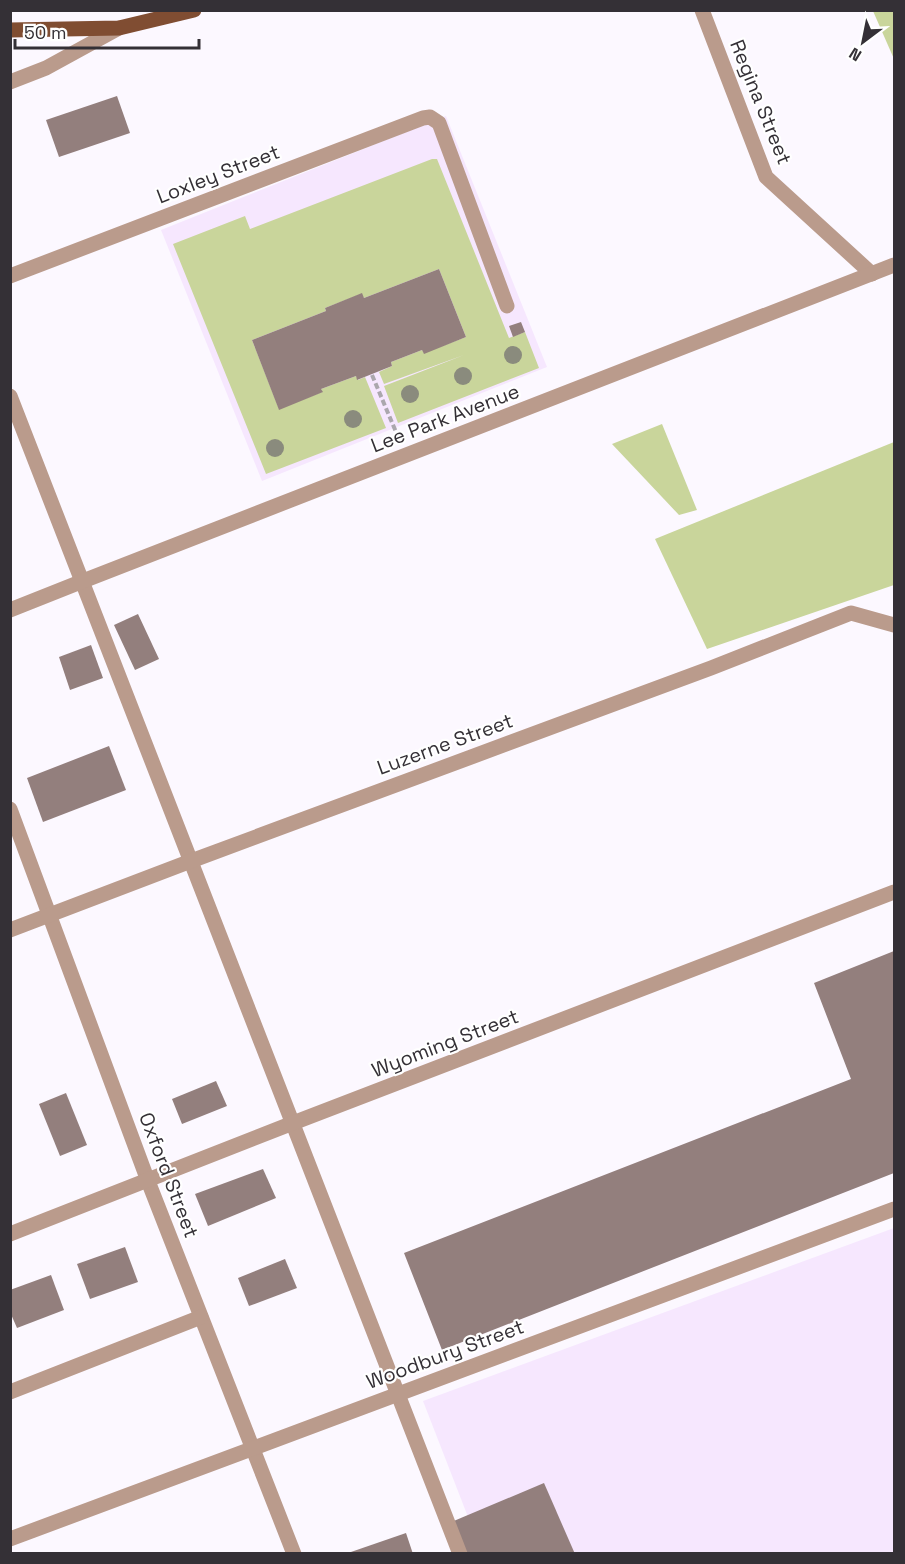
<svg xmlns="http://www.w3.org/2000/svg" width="905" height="1564" font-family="'Space Grotesk',sans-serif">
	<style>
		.built { fill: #f6e7fe }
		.green { fill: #c9d59b }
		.building { fill: #937f7d }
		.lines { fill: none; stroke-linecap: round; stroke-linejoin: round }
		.path { stroke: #aba7ad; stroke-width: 4; stroke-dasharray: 6 3; stroke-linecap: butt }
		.minor { stroke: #ba9b8c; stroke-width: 15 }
		.major { stroke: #804d32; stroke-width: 15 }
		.tree { fill: #8a8b7d }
		.labels { text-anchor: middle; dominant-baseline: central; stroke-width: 4.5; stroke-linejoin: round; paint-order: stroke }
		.street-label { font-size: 20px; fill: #343036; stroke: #fff }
	</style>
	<rect width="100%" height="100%" fill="#fcf8ff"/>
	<g class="built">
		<path d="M446,116L547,367L262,481L161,230Z"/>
		<path d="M894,1228V1553H482L423,1401Z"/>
	</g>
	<g class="green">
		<path d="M873,11H894V59Z"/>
		<path d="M432,159H437L509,338L525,332L539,368L398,423L384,386L464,355L384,384L379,372L392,366L391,362L422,350L424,353L466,337L439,269L364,298L361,294L325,308L326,311L252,340L279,409L322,392L321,389L356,376L358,380L365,377L386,428L266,474L173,244L245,216L250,229Z"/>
		<path d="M662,424L697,510L679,515L612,444Z"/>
		<path d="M894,442V585L707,649L655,539Z"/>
	</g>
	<g class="building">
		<path d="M117,96L130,133L59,157L46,120Z"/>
		<path d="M439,269L466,337L424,354L422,350L391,362L392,366L357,380L356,376L321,389L323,392L279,410L252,340L326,311L325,308L362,293L364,298Z"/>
		<path d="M521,322L525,332L513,337L509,326Z"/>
		<path d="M138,614L159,659L135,670L114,625Z"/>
		<path d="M91,645L103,678L70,690L59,657Z"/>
		<path d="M109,746L126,790L43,822L27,778Z"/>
		<path d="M894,951V1173L442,1350L404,1253L851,1079L814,983Z"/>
		<path d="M216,1081L227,1106L182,1124L172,1099Z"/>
		<path d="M66,1093L87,1145L60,1156L39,1104Z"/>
		<path d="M263,1169L276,1198L208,1226L195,1194Z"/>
		<path d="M125,1247L138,1282L90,1299L77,1264Z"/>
		<path d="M285,1259L297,1288L249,1306L238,1278Z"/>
		<path d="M51,1275L64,1310L17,1328L10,1312V1290Z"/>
		<path d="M544,1483L575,1554H462L449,1523Z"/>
		<path d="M406,1533L413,1554H348V1553Z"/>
	</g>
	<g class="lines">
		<path class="path" d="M372,375L396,432"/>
		<g class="minor">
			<path d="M702,10L766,177L872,274"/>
			<path d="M10,82L46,68L119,28"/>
			<path d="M10,276L423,118L430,117L439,123L507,306"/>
			<path d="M10,396L460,1554"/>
			<path d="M10,610L83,581L894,265"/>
			<path d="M10,809L148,1181L294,1554"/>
			<path d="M10,930L191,861L711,668L851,613L894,625"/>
			<path d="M10,1234L293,1123L894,892"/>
			<path d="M10,1392L201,1317"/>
			<path d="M10,1539L894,1209"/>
		</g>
		<path class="major" d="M10,30L119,28L194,10"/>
	</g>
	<g class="tree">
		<circle cx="513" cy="355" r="9"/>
		<circle cx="463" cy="376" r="9"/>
		<circle cx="410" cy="394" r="9"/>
		<circle cx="353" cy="419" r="9"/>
		<circle cx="275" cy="448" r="9"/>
	</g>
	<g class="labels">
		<g class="street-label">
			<text transform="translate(761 102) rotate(68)">Regina Street</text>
			<text transform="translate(218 174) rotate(-21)">Loxley Street</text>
			<text transform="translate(445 418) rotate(-21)">Lee Park Avenue</text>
			<text transform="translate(445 744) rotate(-20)">Luzerne Street</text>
			<text transform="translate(445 1043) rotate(-21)">Wyoming Street</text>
			<text transform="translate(169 1175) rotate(69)">Oxford Street</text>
			<text transform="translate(445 1354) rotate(-20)">Woodbury Street</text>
		</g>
	</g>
	<rect width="905" height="1564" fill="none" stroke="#343036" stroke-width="24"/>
	<g transform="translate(863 42) rotate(212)" stroke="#ffffff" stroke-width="4.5" paint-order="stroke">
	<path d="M0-4.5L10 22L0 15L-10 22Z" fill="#343036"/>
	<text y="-9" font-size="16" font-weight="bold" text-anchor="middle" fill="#343036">N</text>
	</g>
	<path d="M15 39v9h184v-9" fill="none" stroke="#343036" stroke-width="3"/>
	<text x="24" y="39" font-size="18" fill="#343036" stroke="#ffffff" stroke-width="4.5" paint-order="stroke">50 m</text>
</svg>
